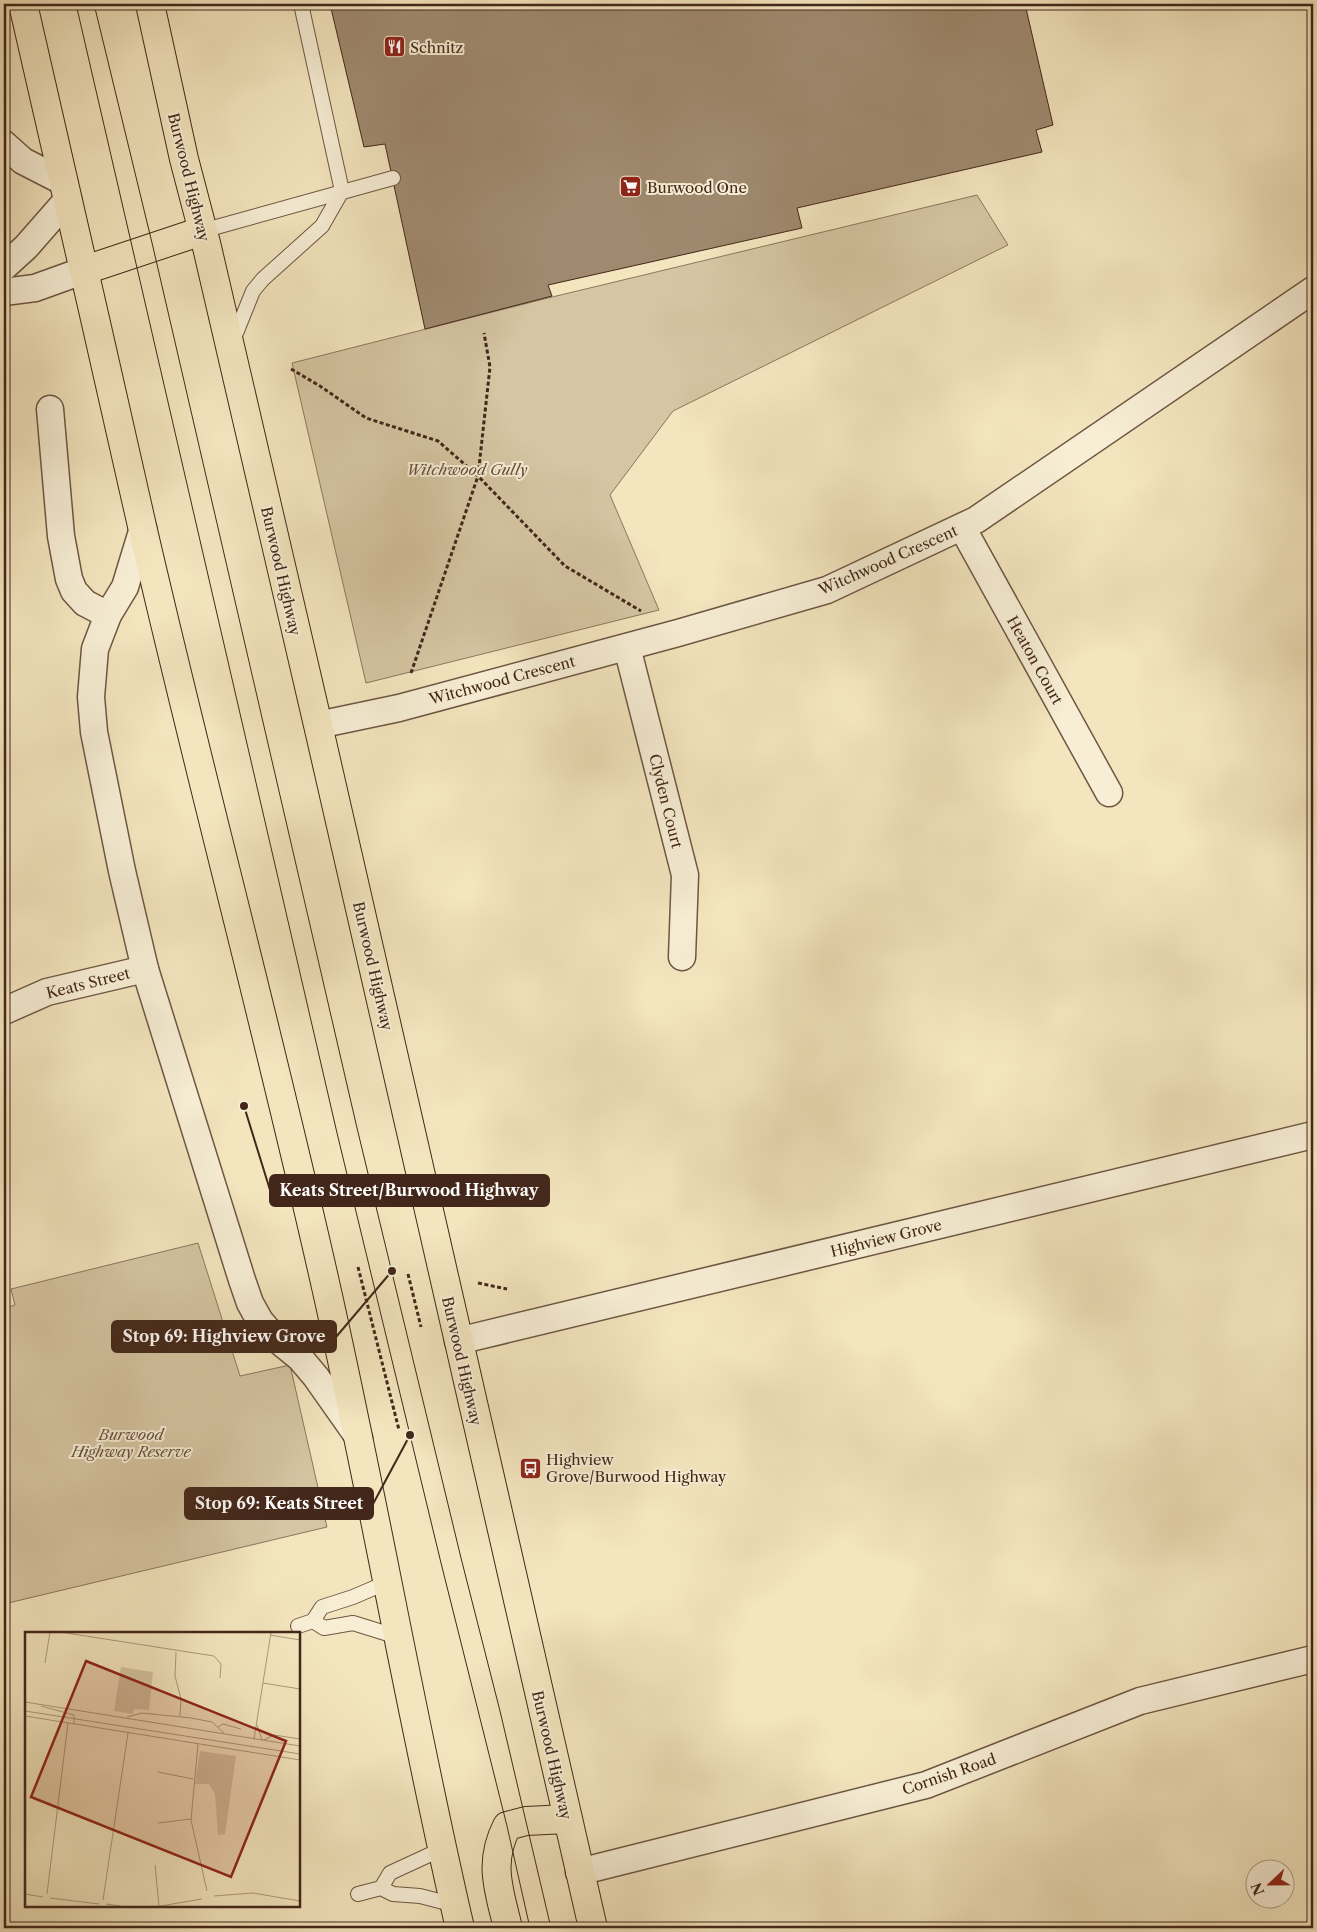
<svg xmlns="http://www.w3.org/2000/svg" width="1317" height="1932" font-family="'Libre Caslon Text',serif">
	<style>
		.green { fill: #d5c5a2; stroke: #8c765e }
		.building { fill: #9f8a6f; stroke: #43271a }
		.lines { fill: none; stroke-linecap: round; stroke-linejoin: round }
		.service-casing { stroke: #6f5643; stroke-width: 16 }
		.minor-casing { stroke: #6f5643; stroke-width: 29 }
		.trunk-casing { stroke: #43271a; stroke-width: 30 }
		.path { stroke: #43271a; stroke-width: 3; stroke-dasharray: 4 2.5; stroke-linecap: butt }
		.service { stroke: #f7eed5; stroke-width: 14 }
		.minor { stroke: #f7eed5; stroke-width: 26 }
		.trunk { stroke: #f3e5be; stroke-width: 28 }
		.tram { stroke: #43271a; stroke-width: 1 }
		.labels { text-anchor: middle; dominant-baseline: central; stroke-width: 4; stroke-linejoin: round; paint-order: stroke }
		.poi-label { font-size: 15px; fill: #43271a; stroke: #f7eed5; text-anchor: start }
		.street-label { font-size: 15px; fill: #43271a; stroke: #f7eed5 }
		.park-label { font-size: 15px; font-style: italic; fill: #684e3c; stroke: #f7eed5 }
		.inset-road { fill: none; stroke: #ad997c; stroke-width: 1 }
		.view { fill: #8f2418; fill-opacity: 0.15; stroke: #8f2418; stroke-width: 2.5 }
		.inset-edge { fill: none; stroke: #43271a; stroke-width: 2.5 }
		.leader { fill: none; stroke: #43271a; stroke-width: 2 }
		.callout-dot { fill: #43271a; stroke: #f7eed5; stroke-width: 2 }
		.callout { fill: #43271a; stroke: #43271a; stroke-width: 2 }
		.callout-label { font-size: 16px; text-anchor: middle; font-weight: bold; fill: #fff }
	</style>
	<rect width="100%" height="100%" fill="#f3e5be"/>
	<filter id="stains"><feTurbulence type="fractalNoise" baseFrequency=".004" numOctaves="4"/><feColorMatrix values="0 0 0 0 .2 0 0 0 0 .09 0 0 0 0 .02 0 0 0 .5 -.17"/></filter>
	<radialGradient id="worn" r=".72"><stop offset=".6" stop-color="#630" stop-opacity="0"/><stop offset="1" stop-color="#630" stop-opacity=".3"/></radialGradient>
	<g class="green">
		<path d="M977,195L1008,245L673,411L610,495L659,610L366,683L292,363L548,298Z"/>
		<path d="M198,1243L240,1376L290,1365L327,1527L4,1604V1308L15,1305L11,1289Z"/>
	</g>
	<path class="building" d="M330,4H1025L1053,125L1036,130L1042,152L797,208L802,228L548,285L552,296L425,329L385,144L364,147Z"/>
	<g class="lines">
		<defs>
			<g id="service">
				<path d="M202,231L393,178"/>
				<path d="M232,343L253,291L263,279L322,226L342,191L301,4"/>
				<path d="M313,1621L324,1628L353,1623L398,1637"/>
				<path d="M298,1626L313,1621L322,1607L353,1597L388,1582"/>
				<path d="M381,1888L390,1873L442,1849"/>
				<path d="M358,1894L381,1888L393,1894L420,1896L455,1905"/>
			</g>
			<g id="minor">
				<path d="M4,144L23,161L64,182"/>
				<path d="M4,267L26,247L68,199"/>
				<path d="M4,292L35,288L85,270"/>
				<path d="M50,409L61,536L69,579L74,591L85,603L108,615"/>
				<path d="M962,527L1109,793"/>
				<path d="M143,528L125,587L108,615L95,649L91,697L94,732L122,871L145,969L242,1280L250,1303L260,1321L273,1336L300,1358L316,1377L359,1438"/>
				<path d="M627,647L685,875L682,957"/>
				<path d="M318,725L399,708L678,633L827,590L976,520L1313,290"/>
				<path d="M4,1011L47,992L145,969"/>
				<path d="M458,1341L1313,1135"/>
				<path d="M579,1872L926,1785L1140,1701L1313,1659"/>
			</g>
			<g id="trunk">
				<path d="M23,4C64,178 102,352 142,526C200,777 267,1026 324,1278C373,1494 410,1713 460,1928"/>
				<path d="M150,4L184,159L206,243L318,725L593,1928"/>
				<path d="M85,270L202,231"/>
				<path d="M508,1928C499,1890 488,1863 507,1826L526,1821L567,1819"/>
			</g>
		</defs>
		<use href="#service" class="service-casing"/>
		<use href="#minor" class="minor-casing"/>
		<use href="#trunk" class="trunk-casing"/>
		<g class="path">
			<path d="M291,369L320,386L366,418L438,441L478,476L565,566L641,611"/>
			<path d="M411,673L478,476L490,367L484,333"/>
			<path d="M358,1267L399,1430"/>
			<path d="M408,1274L421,1327"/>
			<path d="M478,1283L507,1289"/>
		</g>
		<use href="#service" class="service"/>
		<use href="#minor" class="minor"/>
		<use href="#trunk" class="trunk"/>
		<g class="tram">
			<path d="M76,4L337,1133L441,1563L507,1826L530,1928"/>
			<path d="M94,4L153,247L357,1128L461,1558L500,1711L551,1928"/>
		</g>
	</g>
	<defs>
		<symbol id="restaurant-square" viewBox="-11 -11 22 22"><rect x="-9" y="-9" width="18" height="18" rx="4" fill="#8f2418" stroke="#f7eed5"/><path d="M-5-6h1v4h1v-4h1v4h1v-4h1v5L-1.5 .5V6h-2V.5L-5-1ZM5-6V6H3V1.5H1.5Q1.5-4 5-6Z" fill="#fff"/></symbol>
		<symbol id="supermarket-square" viewBox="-11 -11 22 22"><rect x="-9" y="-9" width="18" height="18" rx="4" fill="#8f2418" stroke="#f7eed5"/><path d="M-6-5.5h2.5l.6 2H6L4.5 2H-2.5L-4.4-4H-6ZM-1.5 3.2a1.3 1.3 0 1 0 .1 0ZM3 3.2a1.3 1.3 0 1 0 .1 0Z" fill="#fff"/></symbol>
		<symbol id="bus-square" viewBox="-11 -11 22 22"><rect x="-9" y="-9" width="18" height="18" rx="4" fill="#8f2418" stroke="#f7eed5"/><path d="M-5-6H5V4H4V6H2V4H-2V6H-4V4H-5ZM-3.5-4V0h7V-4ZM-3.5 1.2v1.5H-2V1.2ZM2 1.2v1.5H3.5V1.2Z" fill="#fff"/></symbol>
	</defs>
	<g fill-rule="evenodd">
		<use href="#restaurant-square" x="382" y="34" width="25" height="25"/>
		<use href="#supermarket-square" x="618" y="174" width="25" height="25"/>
		<use href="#bus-square" x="518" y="1456" width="25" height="25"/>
	</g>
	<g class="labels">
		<g class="poi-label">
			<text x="410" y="47">Schnitz</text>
			<text x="647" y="187">Burwood One</text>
			<text x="546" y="1459">Highview<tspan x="546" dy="17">Grove/Burwood Highway</tspan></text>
		</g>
		<g class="street-label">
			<text transform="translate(189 177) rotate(76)">Burwood Highway</text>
			<text transform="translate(888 560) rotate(-24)">Witchwood Crescent</text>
			<text transform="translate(281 571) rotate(77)">Burwood Highway</text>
			<text transform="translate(1035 660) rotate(61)">Heaton Court</text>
			<text transform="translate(502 680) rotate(-15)">Witchwood Crescent</text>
			<text transform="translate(666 801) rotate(76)">Clyden Court</text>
			<text transform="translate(373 966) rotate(77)">Burwood Highway</text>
			<text transform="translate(88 983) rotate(-14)">Keats Street</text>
			<text transform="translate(886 1238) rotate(-14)">Highview Grove</text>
			<text transform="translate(462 1361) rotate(77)">Burwood Highway</text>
			<text transform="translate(552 1755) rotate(77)">Burwood Highway</text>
			<text transform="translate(949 1774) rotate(-19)">Cornish Road</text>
		</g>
		<g class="park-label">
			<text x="467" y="469">Witchwood Gully</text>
			<text x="131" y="1434">Burwood<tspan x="131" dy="17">Highway Reserve</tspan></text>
		</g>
	</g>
	<g transform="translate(25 1632)">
		<rect width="275" height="275" fill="#f3e5be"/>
		<path d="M96,35L128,40L124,78L109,77L108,82L89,79ZM175,119L211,124L200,202L193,203L190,162L184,152H170Z" fill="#d5c5a2"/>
		<path class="inset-road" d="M35,0L189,24L196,32L195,46M245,3L275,8M151,20L150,44L156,67L155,84M20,31L25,0M238,51L275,57M0,70L275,114M16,74L49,83V92M0,79L275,122M0,84L275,128M102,85L117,81L166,86L187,90L199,101M232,93L237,108M193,95L198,92L216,97M229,107L246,0M239,108L249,103L275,107M173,112L166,188L182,259M133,140L168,147M133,191L166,187M130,233L134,274M0,262L18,265M22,262L43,91M189,264L228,261L275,269M25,266L74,272M78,268L103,101M81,272L101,275M130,275L177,267"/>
		<path class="view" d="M61,29L261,109L206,245L6,165Z"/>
		<rect width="275" height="275" class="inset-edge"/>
	</g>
	<path class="leader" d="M244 1106L270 1190M392 1271L336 1337M410 1435L373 1504"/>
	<g class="callout-dot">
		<circle cx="244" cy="1106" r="5"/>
		<circle cx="392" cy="1271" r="5"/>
		<circle cx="410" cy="1435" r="5"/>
	</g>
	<g class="callout">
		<rect x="270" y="1175" width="279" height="31" rx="5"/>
		<rect x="112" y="1321" width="224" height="31" rx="5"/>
		<rect x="185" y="1488" width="188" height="31" rx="5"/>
	</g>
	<g class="callout-label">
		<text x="409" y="1196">Keats Street/Burwood Highway</text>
		<text x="224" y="1342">Stop 69: Highview Grove</text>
		<text x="279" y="1509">Stop 69: Keats Street</text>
	</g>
	<rect width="1317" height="1932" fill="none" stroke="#f3e5be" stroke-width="20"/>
	<rect x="5" y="5" width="1307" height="1922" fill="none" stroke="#43271a" stroke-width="2.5"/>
	<rect x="10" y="10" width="1297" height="1912" fill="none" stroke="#43271a"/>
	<g transform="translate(1270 1884) rotate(248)"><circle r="24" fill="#f7eed5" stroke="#af9e8a"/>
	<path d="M0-4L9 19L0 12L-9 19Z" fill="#8f2418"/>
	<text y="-8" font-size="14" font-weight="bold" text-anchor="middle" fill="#43271a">N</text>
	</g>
	<rect width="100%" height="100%" filter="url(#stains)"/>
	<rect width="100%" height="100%" fill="url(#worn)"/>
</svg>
